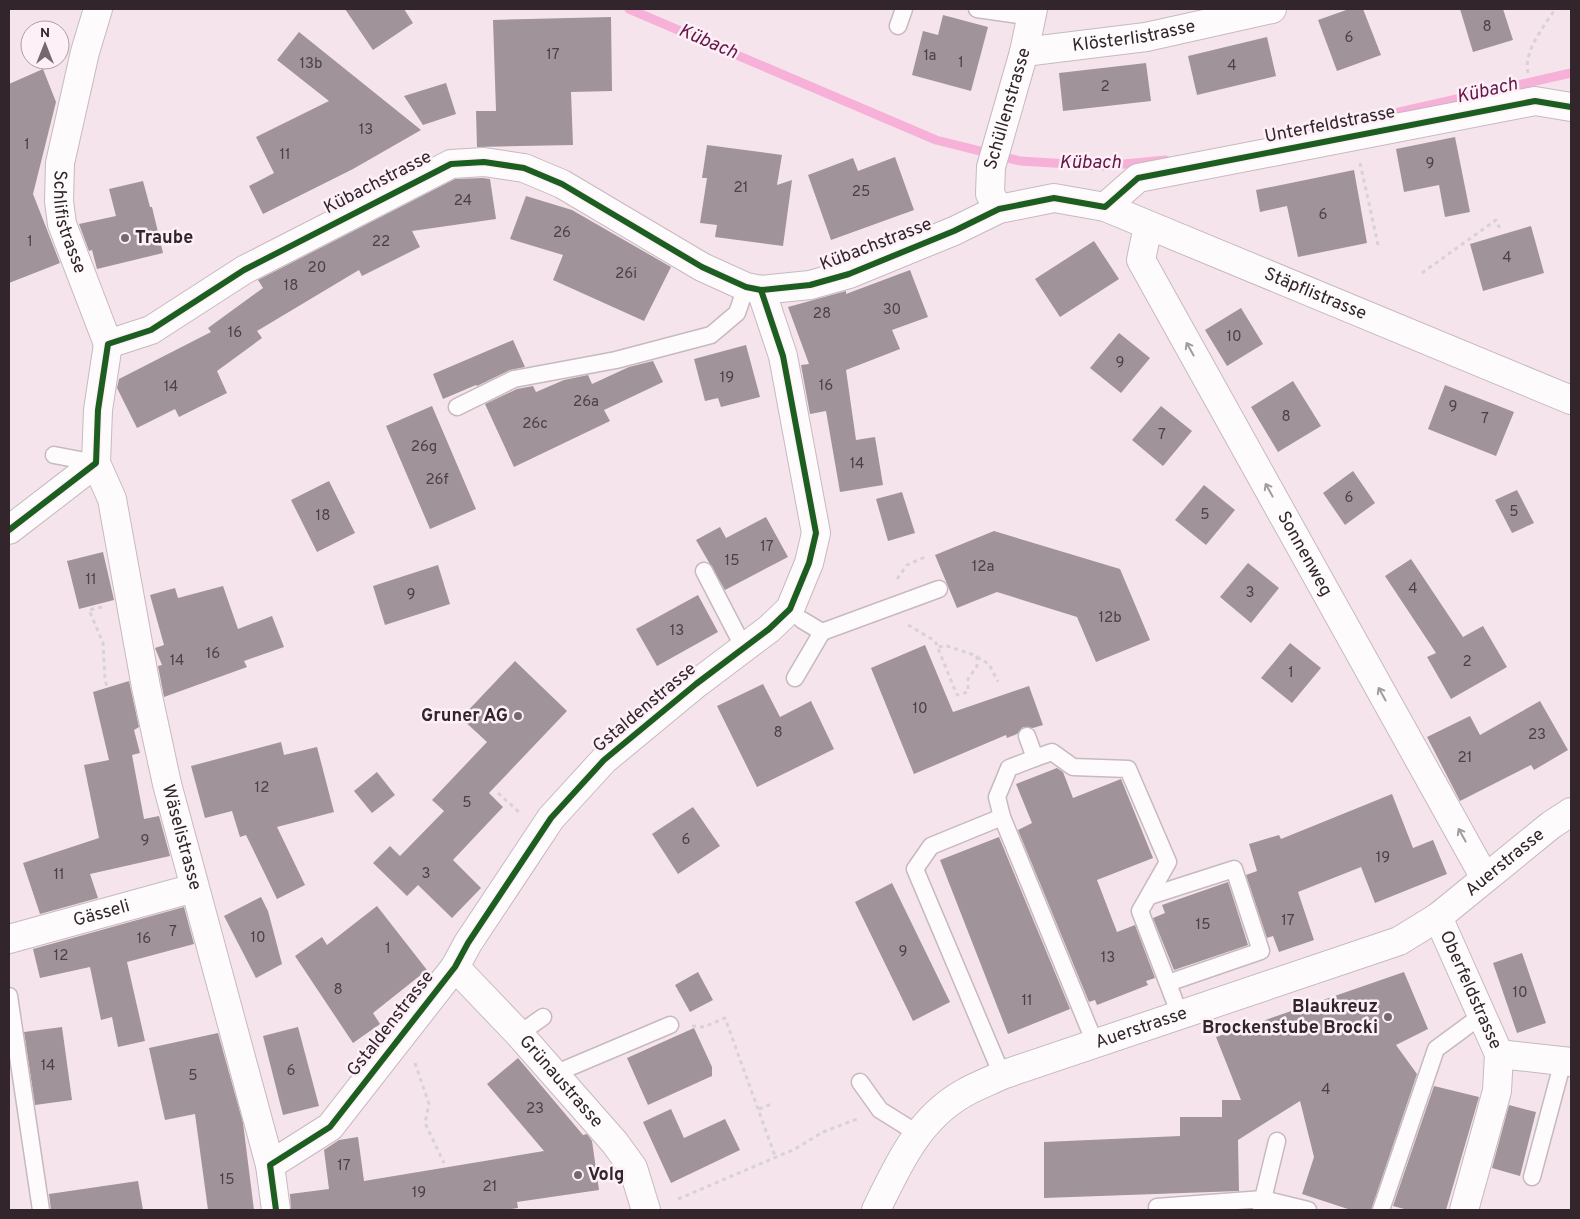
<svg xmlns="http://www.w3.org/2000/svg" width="1580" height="1219" font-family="Overpass,sans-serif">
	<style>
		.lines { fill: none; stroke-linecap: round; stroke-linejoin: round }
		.stream { stroke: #f7b0d7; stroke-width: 9 }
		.building { fill: #a09399 }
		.lane-casing { stroke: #c7b9c0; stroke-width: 19 }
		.street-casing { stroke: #c7b9c0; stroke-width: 30 }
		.secondary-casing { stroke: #c7b9c0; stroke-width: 30 }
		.path { stroke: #d7d2d5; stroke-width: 3; stroke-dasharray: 4 4; stroke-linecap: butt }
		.lane { stroke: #fefbfc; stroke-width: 16 }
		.street { stroke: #fefbfc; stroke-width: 28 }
		.secondary { stroke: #fefbfc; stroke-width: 28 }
		.cycleway-casing { stroke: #fef0f7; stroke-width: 9 }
		.cycleway { stroke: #1b5e20; stroke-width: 6 }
		.oneway { stroke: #a29b9e }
		.poi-dot { fill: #776870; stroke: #fef0f7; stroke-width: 2 }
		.labels { text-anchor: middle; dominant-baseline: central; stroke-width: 5; stroke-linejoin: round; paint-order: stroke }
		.number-label { font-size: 15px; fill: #4e4047 }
		.street-label { font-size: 18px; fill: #32252c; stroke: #fef0f7 }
		.poi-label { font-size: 18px; font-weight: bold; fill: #32252c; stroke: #fef0f7; text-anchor: start }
		.water-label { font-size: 19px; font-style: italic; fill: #661549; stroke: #fef0f7 }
	</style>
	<rect width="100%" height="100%" fill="#f6e4ed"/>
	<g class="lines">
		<g class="stream">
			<path d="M629,9L936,140L1020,161L1103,166L1166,160"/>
			<path d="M1338,126L1571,73"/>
		</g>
	</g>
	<g class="building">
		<path d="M345,9H404L413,23L373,50Z"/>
		<path d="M1349,9H1363L1381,55L1337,71L1318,20Z"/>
		<path d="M1460,9H1503L1513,40L1473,52Z"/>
		<path d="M943,15L988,27L971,91L912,75L923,31L938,35Z"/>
		<path d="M611,17L612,91L571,92L573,145L477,147L476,111H496L493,20Z"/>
		<path d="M299,32L421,130L353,169L263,214L249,186L274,173L256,137L329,101L277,60Z"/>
		<path d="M1267,37L1276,76L1197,95L1188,56Z"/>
		<path d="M1146,63L1151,101L1063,111L1059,73Z"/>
		<path d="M43,69L56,102L33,194L60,263L9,283V84Z"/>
		<path d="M446,83L456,114L423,125L404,96Z"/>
		<path d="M1455,137L1470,212L1445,217L1439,185L1404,192L1396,149Z"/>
		<path d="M707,145L782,155L777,185L792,180L783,246L715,237L717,225L700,223L707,178H702Z"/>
		<path d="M895,157L914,210L831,240L808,175L853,158L858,171Z"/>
		<path d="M1354,170L1367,243L1298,257L1287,206L1260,212L1256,190Z"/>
		<path d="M483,178L490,179L496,219L412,231L420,247L362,276L359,270L257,331L262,338L217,371L227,393L179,417L175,409L137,428L117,388L119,379L211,332L208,328L263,288L258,280L455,179Z"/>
		<path d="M143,181L150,207H152L163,253L97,269L92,250L89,251L79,224L116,216L109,189Z"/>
		<path d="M526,196L572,210L671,267L644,321L553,280L563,255L510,239Z"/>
		<path d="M1531,226L1544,273L1483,291L1470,244Z"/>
		<path d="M1094,241L1119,279L1060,317L1035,279Z"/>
		<path d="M910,270L928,317L892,330L900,349L846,370L856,440L875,437L883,485L840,492L826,411L810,414L801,365L809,364L788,307L846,291V294Z"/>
		<path d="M1241,308L1263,344L1227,366L1205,330Z"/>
		<path d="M1119,333L1150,358L1121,393L1090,368Z"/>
		<path d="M513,340L525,367L510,370L477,386L476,385L443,399L433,374Z"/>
		<path d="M746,345L760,397L721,407L718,398L705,401L694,359Z"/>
		<path d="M653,361L663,382L604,410L610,421L514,467L485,404L517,389L533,386L536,392L564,380L588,375L592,384L629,367Z"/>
		<path d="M1293,381L1321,426L1278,452L1251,407Z"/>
		<path d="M1445,385L1514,412L1496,456L1428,429Z"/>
		<path d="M432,406L476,509L430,529L386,426Z"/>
		<path d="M1161,406L1192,431L1163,466L1132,440Z"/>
		<path d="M1353,471L1375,503L1345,525L1323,493Z"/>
		<path d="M329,481L355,533L317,552L291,500Z"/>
		<path d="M1204,485L1235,510L1206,545L1175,520Z"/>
		<path d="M1517,490L1534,523L1512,533L1495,500Z"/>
		<path d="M902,492L915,533L888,541L876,499Z"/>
		<path d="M766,517L788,557L725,590L696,540L720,527L726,538Z"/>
		<path d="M994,531L1120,569L1150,640L1096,662L1077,617L997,592L957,608L935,555Z"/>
		<path d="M103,552L114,600L79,609L67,561Z"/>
		<path d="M1411,559L1463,637L1483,626L1507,667L1451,699L1427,657L1436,653L1385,576Z"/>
		<path d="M1248,563L1279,588L1251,623L1220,597Z"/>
		<path d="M438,565L450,604L385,625L373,586Z"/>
		<path d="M223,586L238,629L272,616L284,647L244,661L247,667L164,697L158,666L162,665L155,648L164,645L150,595L175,588L178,598Z"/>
		<path d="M698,595L718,632L657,666L636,629Z"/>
		<path d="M1290,643L1321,668L1292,703L1261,678Z"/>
		<path d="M925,645L953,712L1029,686L1043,725L1033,728L1023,727L1017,734L1007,738L1006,735L914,774L871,668Z"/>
		<path d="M515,661L567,711L489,793L503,807L453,860L481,888L452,918L418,885L407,896L373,863L390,846L400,856L444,811L432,800L487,742L461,718Z"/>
		<path d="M129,681L139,727L134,730L140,753L132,755L144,819L159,816L170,856L90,874L98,898L40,914L23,863L99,838L84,765L109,760L93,692Z"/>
		<path d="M763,684L780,717L811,701L834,749L757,787L717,706Z"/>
		<path d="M1540,701L1568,750L1534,770L1531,765L1460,801L1427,737L1470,716L1480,735Z"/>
		<path d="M281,742L284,755L317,747L334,812L277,827L305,885L277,899L246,835L240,837L232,811L205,818L191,766Z"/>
		<path d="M1057,768L1063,772L1073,798L1121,779L1153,858L1097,880L1117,932L1135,925L1155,978L1146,981L1148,985L1097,1005L1095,1000L1089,1002L1018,830L1032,823L1016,784Z"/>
		<path d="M377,772L395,795L372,813L354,791Z"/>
		<path d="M1392,794L1413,848L1433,840L1447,874L1375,903L1361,867L1298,892L1314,940L1279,952L1273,936L1267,938L1246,875L1257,871L1249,844L1279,835L1281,839Z"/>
		<path d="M693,807L720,846L678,874L652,834Z"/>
		<path d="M999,837L1070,1009L1008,1034L940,860Z"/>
		<path d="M1228,882L1248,945L1174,970L1153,918L1165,913L1162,905Z"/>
		<path d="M892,883L950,1002L913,1021L855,902Z"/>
		<path d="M261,897L268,911L282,964L256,978L224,916Z"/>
		<path d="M377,906L427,970L373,1013L380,1024L353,1043L295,956L322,937L327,945Z"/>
		<path d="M184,907L194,944L127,962L145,1041L118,1047L112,1017L101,1020L90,967L40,978L33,949Z"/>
		<path d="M1522,953L1546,1023L1517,1033L1493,963Z"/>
		<path d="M698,972L713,1000L690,1012L675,985Z"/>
		<path d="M1404,972L1428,1029L1396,1045L1417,1074L1371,1210H1351L1302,1194L1314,1157L1300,1101L1238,1140L1239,1191L1044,1198V1142L1180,1136V1117H1222V1100H1241L1216,1037Z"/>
		<path d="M62,1027L72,1100L35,1105L24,1032Z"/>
		<path d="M298,1027L319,1106L283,1115L263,1036Z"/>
		<path d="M694,1028L712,1067V1076L648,1105L627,1058Z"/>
		<path d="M218,1033L243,1123L254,1210H208L195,1114L165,1120L149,1048Z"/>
		<path d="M518,1058L583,1135L587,1134L592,1141L599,1190L517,1202L518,1208L504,1210H291L290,1194L329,1189L324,1150L339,1140L358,1137L364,1181L544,1151L487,1084Z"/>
		<path d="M1434,1086L1479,1097L1446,1210H1408L1393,1206Z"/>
		<path d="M1509,1105L1536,1112L1520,1176L1492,1168Z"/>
		<path d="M671,1109L684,1138L725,1119L740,1150L671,1183L643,1122Z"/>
		<path d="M138,1181L143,1210H51L49,1194Z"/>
	</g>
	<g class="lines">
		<defs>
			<g id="lane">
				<path d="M977,9L1032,17"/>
				<path d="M898,26L904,9"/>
				<path d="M457,407L514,379L616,360L711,335L737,313L746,287"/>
				<path d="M54,455L96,463"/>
				<path d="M704,571L744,648"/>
				<path d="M802,620L822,632L939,589"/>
				<path d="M795,678L822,632"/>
				<path d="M1035,758L1052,752L1073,767L1128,769L1168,862L1140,911L1180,1015"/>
				<path d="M1002,817L997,797L1009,768L1035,758L1027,736"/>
				<path d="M1150,896L1234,869L1261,951L1168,983"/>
				<path d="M9,996L41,1210"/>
				<path d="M519,1034L543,1017"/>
				<path d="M554,1074L670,1025"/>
				<path d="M1002,1075L915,869L931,846L1002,817L1095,1043"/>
				<path d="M860,1082L880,1110L917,1133"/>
				<path d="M1277,1141L1263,1199L1308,1210"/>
				<path d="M1532,1177L1563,1061"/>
				<path d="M1157,1207L1263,1199L1261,1210"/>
				<path d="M1381,1210L1436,1049L1482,1015"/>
			</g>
			<g id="street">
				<path id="s1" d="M98,9L85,52L60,163L59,201L62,224L108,344"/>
				<path id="s2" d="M1024,52L1146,37L1272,9"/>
				<path d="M1105,207L1138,178L1535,101L1571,107"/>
				<path id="s3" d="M999,209L990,194L991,167L1024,52L1033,9"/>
				<path id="s4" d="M1148,226L1141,260L1485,878"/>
				<path id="s5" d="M96,463L112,499L146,687L167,784L270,1165L276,1210"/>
				<path id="s6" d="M9,530L96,463L98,410L108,344L151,330L244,270L451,164L484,162L524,168L562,184L702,267L746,287L761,290L810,285L849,274L954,231L999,209L1054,198L1105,207L1571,400"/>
				<path id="s7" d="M1438,917L1499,1054L1497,1091L1464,1210"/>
				<path id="s8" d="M9,939L194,888"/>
				<path id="s9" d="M455,967L519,1034L615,1143L633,1168L646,1210"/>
				<path d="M1499,1054L1571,1062"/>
				<path d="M270,1165L330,1127L455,967L468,943L551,818L604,760L696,684L769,629L790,609L809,563L816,533L783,356L761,290"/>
			</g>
			<g id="secondary">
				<path id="s10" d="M876,1210C898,1165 918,1119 964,1093C976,1086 990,1081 1002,1075L1399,941L1438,917L1551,825L1571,812"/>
			</g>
		</defs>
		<use href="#lane" class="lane-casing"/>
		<use href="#street" class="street-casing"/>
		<use href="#secondary" class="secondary-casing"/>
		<g class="path">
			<path d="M1528,73C1523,51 1544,27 1555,9"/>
			<path d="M1360,163L1379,249"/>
			<path d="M1422,273L1496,220L1500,229"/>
			<path d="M897,579L907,565L927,556"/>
			<path d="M102,607L89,610L103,643L105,679L107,687"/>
			<path d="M908,625L935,641L957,695L968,692V679L977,666V656L947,646L937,647"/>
			<path d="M977,657L989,664L998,682"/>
			<path d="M498,793L519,812"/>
			<path d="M692,1026L704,1027L725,1018L775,1156"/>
			<path d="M415,1063L429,1104L425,1123L444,1163"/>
			<path d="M759,1109L772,1104"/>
			<path d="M678,1199L795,1149L823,1132L857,1119"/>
		</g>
		<use href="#lane" class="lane"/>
		<use href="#street" class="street"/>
		<use href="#secondary" class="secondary"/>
		<defs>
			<g id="cycleway">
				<path d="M9,530L96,463L98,410L108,344L151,330L244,270L451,164L484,162L524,168L562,184L702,267L746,287L761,290L810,285L849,274L954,231L999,209L1054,198L1105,207L1138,178L1535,101L1571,107"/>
				<path d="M276,1210L270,1165L330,1127L455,967L468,943L551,818L604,760L696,684L769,629L790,609L809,563L816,533L783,356L761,290"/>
			</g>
		</defs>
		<use href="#cycleway" class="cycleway-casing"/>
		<use href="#cycleway" class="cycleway"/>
	</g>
	<defs><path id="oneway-shaft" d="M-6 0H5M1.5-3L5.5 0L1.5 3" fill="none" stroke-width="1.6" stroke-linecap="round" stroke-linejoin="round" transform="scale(1.25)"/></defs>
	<g class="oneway">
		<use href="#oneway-shaft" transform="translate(1190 349) rotate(-119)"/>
		<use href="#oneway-shaft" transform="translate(1269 490) rotate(-119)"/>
		<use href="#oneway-shaft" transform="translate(1382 694) rotate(-119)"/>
		<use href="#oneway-shaft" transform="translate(1462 835) rotate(-119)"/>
	</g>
	<g class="poi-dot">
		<circle cx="125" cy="238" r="5"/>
		<circle cx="518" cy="716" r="5"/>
		<circle cx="1388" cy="1017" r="5"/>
		<circle cx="578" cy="1175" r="5"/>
	</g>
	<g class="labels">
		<g class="number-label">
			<text x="1487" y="27">8</text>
			<text x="1349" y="38">6</text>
			<text x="553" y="55">17</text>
			<text x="930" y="56">1a</text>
			<text x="961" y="63">1</text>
			<text x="311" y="64">13b</text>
			<text x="1232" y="66">4</text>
			<text x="1105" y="87">2</text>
			<text x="366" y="130">13</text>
			<text x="27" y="145">1</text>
			<text x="285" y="155">11</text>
			<text x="1430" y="164">9</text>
			<text x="741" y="188">21</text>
			<text x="861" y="192">25</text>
			<text x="463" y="201">24</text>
			<text x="1323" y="215">6</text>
			<text x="562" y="233">26</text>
			<text x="30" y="242">1</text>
			<text x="381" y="242">22</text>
			<text x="1507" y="258">4</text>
			<text x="317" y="268">20</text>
			<text x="626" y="274">26i</text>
			<text x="291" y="286">18</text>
			<text x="892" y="310">30</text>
			<text x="822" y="314">28</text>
			<text x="235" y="333">16</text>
			<text x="1234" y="337">10</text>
			<text x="1120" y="363">9</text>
			<text x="727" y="378">19</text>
			<text x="826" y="386">16</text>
			<text x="171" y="387">14</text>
			<text x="586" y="402">26a</text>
			<text x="1453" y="407">9</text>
			<text x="1286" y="417">8</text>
			<text x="1485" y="419">7</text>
			<text x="535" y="424">26c</text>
			<text x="1162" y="435">7</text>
			<text x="424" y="447">26g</text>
			<text x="857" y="464">14</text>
			<text x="437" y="480">26f</text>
			<text x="1349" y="498">6</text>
			<text x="1514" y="512">5</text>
			<text x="1205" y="515">5</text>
			<text x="323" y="516">18</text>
			<text x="767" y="547">17</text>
			<text x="732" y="561">15</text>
			<text x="983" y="567">12a</text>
			<text x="91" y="580">11</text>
			<text x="1413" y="589">4</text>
			<text x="1250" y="593">3</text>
			<text x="411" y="595">9</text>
			<text x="1110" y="618">12b</text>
			<text x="677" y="631">13</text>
			<text x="213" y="654">16</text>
			<text x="177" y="661">14</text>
			<text x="1467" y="662">2</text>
			<text x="1291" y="673">1</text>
			<text x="920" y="709">10</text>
			<text x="778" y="733">8</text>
			<text x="1537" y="735">23</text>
			<text x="1465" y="758">21</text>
			<text x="262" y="788">12</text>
			<text x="467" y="803">5</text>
			<text x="686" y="840">6</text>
			<text x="145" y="841">9</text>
			<text x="1383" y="858">19</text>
			<text x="426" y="874">3</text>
			<text x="59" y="875">11</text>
			<text x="1288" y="921">17</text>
			<text x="1203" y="925">15</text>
			<text x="173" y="932">7</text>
			<text x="258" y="938">10</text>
			<text x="144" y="939">16</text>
			<text x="388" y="949">1</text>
			<text x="903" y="952">9</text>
			<text x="61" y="956">12</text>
			<text x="1108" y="958">13</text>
			<text x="338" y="990">8</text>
			<text x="1520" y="993">10</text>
			<text x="1027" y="1001">11</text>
			<text x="48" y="1066">14</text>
			<text x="291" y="1071">6</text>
			<text x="193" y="1076">5</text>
			<text x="1326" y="1090">4</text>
			<text x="535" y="1109">23</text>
			<text x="344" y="1166">17</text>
			<text x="227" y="1180">15</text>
			<text x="490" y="1187">21</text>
			<text x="419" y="1193">19</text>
		</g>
		<g class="street-label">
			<text stroke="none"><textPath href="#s2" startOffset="111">Klösterlistrasse</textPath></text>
			<text stroke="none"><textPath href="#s3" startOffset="105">Schüllenstrasse</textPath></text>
			<text transform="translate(1330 125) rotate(-11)">Unterfeldstrasse</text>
			<text transform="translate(378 183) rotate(-27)">Kübachstrasse</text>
			<text stroke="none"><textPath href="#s1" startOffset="219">Schlifistrasse</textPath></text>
			<text transform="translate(876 245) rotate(-21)">Kübachstrasse</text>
			<text stroke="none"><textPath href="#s6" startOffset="1548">Stäpflistrasse</textPath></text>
			<text stroke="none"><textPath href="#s4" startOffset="371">Sonnenweg</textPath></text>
			<text transform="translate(645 708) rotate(-40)">Gstaldenstrasse</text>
			<text stroke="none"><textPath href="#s5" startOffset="385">Wäselistrasse</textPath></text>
			<text stroke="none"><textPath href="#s10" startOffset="742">Auerstrasse</textPath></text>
			<text stroke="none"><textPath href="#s8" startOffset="96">Gässeli</textPath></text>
			<text stroke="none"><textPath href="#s7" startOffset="80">Oberfeldstrasse</textPath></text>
			<text transform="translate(391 1024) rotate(-52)">Gstaldenstrasse</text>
			<text stroke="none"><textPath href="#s10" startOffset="338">Auerstrasse</textPath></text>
			<text stroke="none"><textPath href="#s9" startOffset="156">Grünaustrasse</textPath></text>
		</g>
		<g class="poi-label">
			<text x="135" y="238">Traube</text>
			<text x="508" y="716" text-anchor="end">Gruner AG</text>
			<text x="1378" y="1007" text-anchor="end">Blaukreuz<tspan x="1378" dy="21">Brockenstube Brocki</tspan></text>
			<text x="588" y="1175">Volg</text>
		</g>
		<g class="water-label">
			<text transform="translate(708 42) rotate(23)">Kübach</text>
			<text transform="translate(1487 91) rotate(-13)">Kübach</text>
			<text x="1090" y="163">Kübach</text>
		</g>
	</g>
	<rect width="1580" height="1219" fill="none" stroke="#32252c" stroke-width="20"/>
	<g transform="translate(45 45)"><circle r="24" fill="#fef0f7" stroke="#ac9fa6"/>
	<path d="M0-4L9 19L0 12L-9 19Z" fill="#776870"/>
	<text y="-8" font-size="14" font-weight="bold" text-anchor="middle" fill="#32252c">N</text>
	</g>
</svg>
